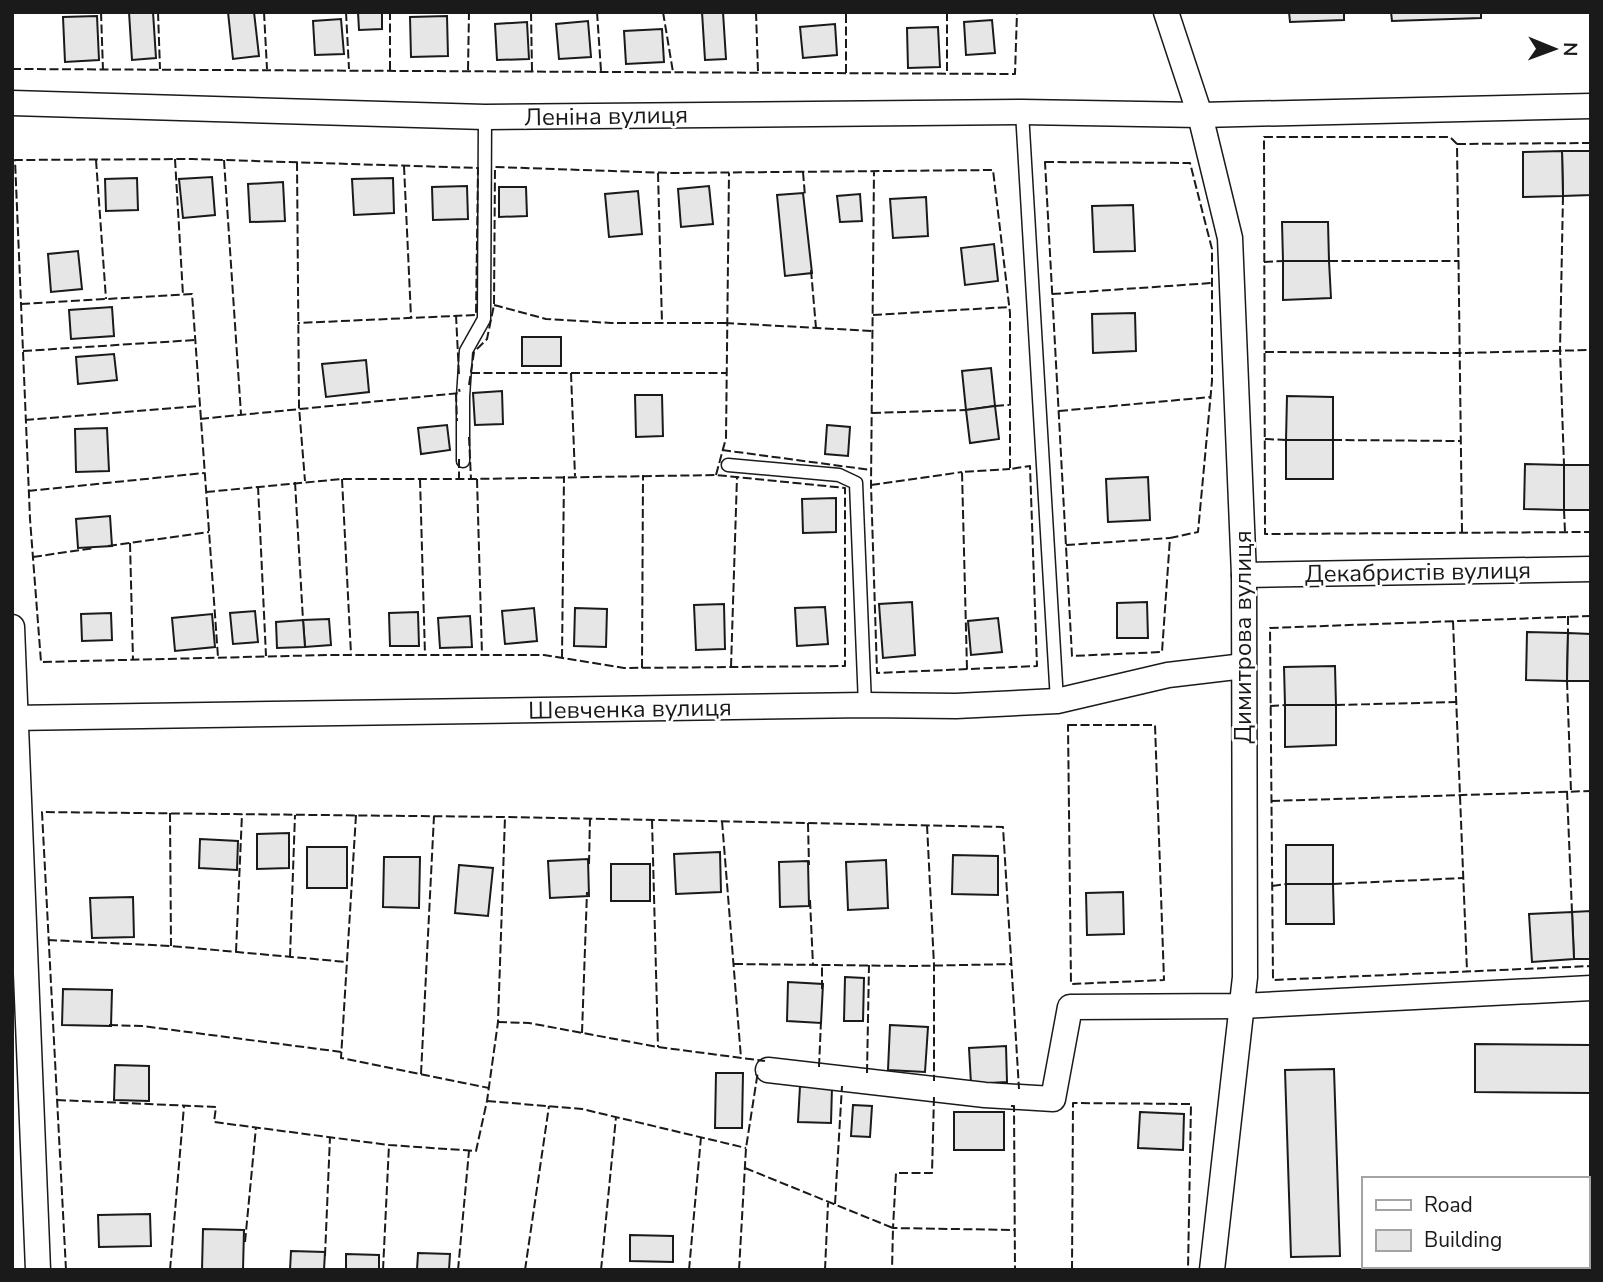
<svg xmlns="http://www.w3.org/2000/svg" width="1603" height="1282" font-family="'Nunito Sans',sans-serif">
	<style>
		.building { fill: #e6e6e6; stroke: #1a1a1a; stroke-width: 2 }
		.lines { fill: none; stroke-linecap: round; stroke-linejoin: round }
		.lane-casing { stroke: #1a1a1a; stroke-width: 15 }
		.street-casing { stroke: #1a1a1a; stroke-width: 27 }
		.lane { stroke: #fff; stroke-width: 12 }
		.street { stroke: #fff; stroke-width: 24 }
		.fence { stroke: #1a1a1a; stroke-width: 2; stroke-dasharray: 9 3.5; stroke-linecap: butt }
		.labels { text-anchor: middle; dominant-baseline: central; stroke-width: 5; stroke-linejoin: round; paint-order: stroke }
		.street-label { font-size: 24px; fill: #1a1a1a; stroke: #fff }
	</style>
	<rect width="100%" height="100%" fill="#fff"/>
	<g class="building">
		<path d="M129,12H153L156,58L132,60Z"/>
		<path d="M228,12H254L259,56L233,59Z"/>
		<path d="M358,12H382V29L359,30Z"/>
		<path d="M702,12H723L726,59L705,60Z"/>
		<path d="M1289,12H1344V20L1290,22Z"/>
		<path d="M1391,12H1481V18L1392,21Z"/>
		<path d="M97,16L99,60L65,62L63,17Z"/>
		<path d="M447,16L448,56L411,57L410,17Z"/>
		<path d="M341,19L344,54L315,55L313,21Z"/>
		<path d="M992,20L995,53L966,55L964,22Z"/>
		<path d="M588,21L591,57L559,59L556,24Z"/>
		<path d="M527,22L529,59L497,60L495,24Z"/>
		<path d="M835,24L837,55L803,58L800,27Z"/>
		<path d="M938,27L940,67L908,68L907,28Z"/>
		<path d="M662,29L664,62L626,64L624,31Z"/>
		<path d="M1562,151H1591V195L1563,196Z"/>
		<path d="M1562,151L1563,196L1523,197V152Z"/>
		<path d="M212,177L215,215L183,218L179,179Z"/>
		<path d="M137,178L138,210L106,211L105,179Z"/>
		<path d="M393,178L394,213L354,215L352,179Z"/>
		<path d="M283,182L285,221L250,222L248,184Z"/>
		<path d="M467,186L468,219L433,220L432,187Z"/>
		<path d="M709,186L713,224L681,227L678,189Z"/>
		<path d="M499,187H526L527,216L499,217Z"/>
		<path d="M638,191L642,234L609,237L605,194Z"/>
		<path d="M803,193L812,273L785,276L777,195Z"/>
		<path d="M860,194L862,221L840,222L837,196Z"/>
		<path d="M926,197L928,236L893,238L890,199Z"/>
		<path d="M1133,205L1135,251L1094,252L1092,206Z"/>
		<path d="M1282,222H1328L1329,261H1283Z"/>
		<path d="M994,244L998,281L965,285L961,248Z"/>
		<path d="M78,251L82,289L51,292L48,254Z"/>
		<path d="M1283,261H1329L1331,298L1283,300Z"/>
		<path d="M112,307L114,336L71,339L69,310Z"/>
		<path d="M1135,313L1136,351L1093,353L1092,314Z"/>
		<rect x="522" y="337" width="39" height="29"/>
		<path d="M114,354L117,380L78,384L76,357Z"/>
		<path d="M366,360L369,392L326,397L322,364Z"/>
		<path d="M991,368L995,406L966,410L962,371Z"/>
		<path d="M502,391L503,424L475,425L473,393Z"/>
		<path d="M635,395H662L663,436L636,437Z"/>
		<path d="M1287,396L1333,397V440H1286Z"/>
		<path d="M995,406L999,439L970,443L966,410Z"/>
		<path d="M447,425L450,450L421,454L418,428Z"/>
		<path d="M827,425L850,427L848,456L825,454Z"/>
		<path d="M107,428L109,471L76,472L75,429Z"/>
		<rect x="1286" y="440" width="47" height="39"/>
		<path d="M1525,464L1564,465V510L1524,509Z"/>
		<rect x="1564" y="465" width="27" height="45"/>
		<path d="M1148,477L1150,520L1108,522L1106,479Z"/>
		<path d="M836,498V532L803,533L802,499Z"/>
		<path d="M110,516L112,546L78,548L76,519Z"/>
		<path d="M912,602L915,655L883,658L879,604Z"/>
		<path d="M1147,602L1148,638H1117V603Z"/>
		<path d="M724,604L725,649L696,650L694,605Z"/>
		<path d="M825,607L828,644L797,646L795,608Z"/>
		<path d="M534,608L537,641L505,644L502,611Z"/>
		<path d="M575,608L607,609L606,647L574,646Z"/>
		<path d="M255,611L258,642L233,644L230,613Z"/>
		<path d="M418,612L419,646H390L389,613Z"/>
		<path d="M111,613L112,640L82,641L81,614Z"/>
		<path d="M212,614L215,647L175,651L172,618Z"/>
		<path d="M470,616L472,647L440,648L438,618Z"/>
		<path d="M998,618L1002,652L971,655L968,621Z"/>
		<path d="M329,619L331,645L305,647L303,620Z"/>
		<path d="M303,620L305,647L277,648L276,622Z"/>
		<path d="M1527,632L1568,633L1567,681L1526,680Z"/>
		<path d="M1568,633L1591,634V681H1567Z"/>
		<path d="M1335,666L1336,705H1285L1284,667Z"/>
		<path d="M1285,705H1336V745L1285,747Z"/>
		<path d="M289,833V868L257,869V834Z"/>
		<path d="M200,839L238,841L237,870L199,868Z"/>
		<rect x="1286" y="845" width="47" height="39"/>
		<rect x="307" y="847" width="40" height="41"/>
		<path d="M720,852L721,892L676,894L674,854Z"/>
		<path d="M953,855L998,856V895L952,894Z"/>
		<path d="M384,857H420L419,908L383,907Z"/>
		<path d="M588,859L589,896L550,898L548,861Z"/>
		<path d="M886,860L888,908L848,910L846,862Z"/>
		<path d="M808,861L809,906L780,907L779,862Z"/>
		<rect x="611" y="864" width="39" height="37"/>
		<path d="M459,865L493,868L488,916L455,913Z"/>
		<path d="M1286,884H1333L1334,924H1286Z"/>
		<path d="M1123,892L1124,934L1087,935L1086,893Z"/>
		<path d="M133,897L134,937L92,938L90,898Z"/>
		<path d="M1591,911V959H1574L1572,912Z"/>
		<path d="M1572,912L1574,959L1532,962L1529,914Z"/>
		<path d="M845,977L864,978L863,1021H844Z"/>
		<path d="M788,982L823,984L821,1023L787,1021Z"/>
		<path d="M63,989L112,990L111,1026L62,1025Z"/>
		<path d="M890,1025L928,1027L925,1072L888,1070Z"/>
		<path d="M1475,1044L1591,1045V1093L1475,1092Z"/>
		<path d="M1006,1046L1007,1082L971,1084L969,1048Z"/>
		<path d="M115,1065L149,1066V1101L114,1100Z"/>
		<path d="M1334,1069L1340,1256L1291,1257L1285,1070Z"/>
		<path d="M716,1073H743L742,1128H715Z"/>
		<path d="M800,1086L832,1087L831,1123L798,1122Z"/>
		<path d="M853,1105L872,1106L870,1137L851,1136Z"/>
		<rect x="954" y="1112" width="50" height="38"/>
		<path d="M1140,1112L1184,1114L1183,1150L1138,1148Z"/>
		<path d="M150,1214L151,1246L99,1247L98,1215Z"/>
		<path d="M203,1229L244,1230L243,1270H202Z"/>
		<path d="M630,1235L673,1236V1262L630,1261Z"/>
		<path d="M291,1251L325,1252L324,1270H290Z"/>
		<path d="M418,1253L450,1254L449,1270H417Z"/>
		<path d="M346,1254L379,1255V1270H346Z"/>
		<path d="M1582,1266V1270H1515Z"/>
	</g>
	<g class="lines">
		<defs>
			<g id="lane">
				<path d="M1022,112L1057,701"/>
				<path d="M463,461V397L466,351L484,319L485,117"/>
				<path d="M728,465L839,475L856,483L865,705"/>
			</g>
			<g id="street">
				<path d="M1166,12L1200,115L1230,238L1244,575L1245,977L1212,1270"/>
				<path d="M12,103L485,117L1022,112L1200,115L1591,106"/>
				<path d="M1244,575L1591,569"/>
				<path d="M12,627L38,1270"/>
				<path d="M12,718L865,705L956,706L1057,701L1168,675L1244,666"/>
				<path d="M768,1070L985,1095L1053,1099L1070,1007L1241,1006L1591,988"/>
			</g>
		</defs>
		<use href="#lane" class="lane-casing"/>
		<use href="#street" class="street-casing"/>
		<use href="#lane" class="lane"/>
		<use href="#street" class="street"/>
		<g class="fence">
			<path d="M101,12L103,70"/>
			<path d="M158,12L160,69"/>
			<path d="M264,12L267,69"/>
			<path d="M346,12L349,69"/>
			<path d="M531,12L532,71"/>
			<path d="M597,12L601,71"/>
			<path d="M663,12L673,72"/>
			<path d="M756,12L758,72"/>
			<path d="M947,12V73"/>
			<path d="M12,37L13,69"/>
			<path d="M12,69L1015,74L1017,12"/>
			<path d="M390,70V12"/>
			<path d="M468,70L469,12"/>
			<path d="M846,73V12"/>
			<path d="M1457,144L1591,143"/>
			<path d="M175,159L183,295"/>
			<path d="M96,160L106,299"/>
			<path d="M224,160L241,414"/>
			<path d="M297,162L299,407L305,481"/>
			<path d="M1045,162L1190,163L1212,249V381L1198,532L1170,538L1162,652L1072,656Z"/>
			<path d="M404,166L411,317"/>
			<path d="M803,172L805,196"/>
			<path d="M658,173L662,323"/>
			<path d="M1563,196L1560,350L1564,465"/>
			<path d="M1329,261H1459"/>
			<path d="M1264,262L1283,261"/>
			<path d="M811,270L816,328"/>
			<path d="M1052,294L1212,283"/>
			<path d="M21,304L192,294L218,657"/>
			<path d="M494,305L546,319L611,323H728"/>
			<path d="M456,315L459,375"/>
			<path d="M873,315L1009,307"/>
			<path d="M725,323L873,331"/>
			<path d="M23,351L195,340"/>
			<path d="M1265,352L1460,353L1591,350"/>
			<path d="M471,373H727"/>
			<path d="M571,373L575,476"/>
			<path d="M469,385L474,352L487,339L494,305L495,167L671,173L993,170L1010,313V469L1030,466L1037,666L877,673L871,485L874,171"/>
			<path d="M456,393L457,421"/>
			<path d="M995,406L1009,405"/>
			<path d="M1059,411L1211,397"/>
			<path d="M872,413L966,410"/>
			<path d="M200,419L460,393L459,389"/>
			<path d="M25,420L200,406"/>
			<path d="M469,437L471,479"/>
			<path d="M1265,439L1286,440"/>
			<path d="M1333,440L1461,441"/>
			<path d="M722,450L871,470"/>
			<path d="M459,459V478"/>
			<path d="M716,475L726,438L729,173"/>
			<path d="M342,479L351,654"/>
			<path d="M420,479L425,655"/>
			<path d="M477,479L482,655"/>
			<path d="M295,482L303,620"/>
			<path d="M871,485L962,472"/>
			<path d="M258,486L266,656"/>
			<path d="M28,491L204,473"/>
			<path d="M206,492L342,479H471L716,475L845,488V666L624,668L544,655H328L41,662L30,519L15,160L192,159L478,168L476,315L298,323"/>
			<path d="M1564,510L1565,532"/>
			<path d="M1462,532L1457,144L1450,137H1264L1265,534L1591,532"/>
			<path d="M130,543L133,660"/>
			<path d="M1066,545L1170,538"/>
			<path d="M108,546L209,532"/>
			<path d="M33,557L94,548"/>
			<path d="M1568,616V633"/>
			<path d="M1591,616L1270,628L1273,980L1591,966"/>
			<path d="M1453,621L1467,971"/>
			<path d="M562,658L564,476"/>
			<path d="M731,667L737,477"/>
			<path d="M642,668L643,475"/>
			<path d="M967,669L962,472L1010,469"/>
			<path d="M1567,681L1571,791"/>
			<path d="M1336,705L1456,702"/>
			<path d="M1270,706L1285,705"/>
			<path d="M1068,725H1155L1164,980L1071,984Z"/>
			<path d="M1567,791L1572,912"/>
			<path d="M1271,801L1591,791"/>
			<path d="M170,813L171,946"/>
			<path d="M356,815L341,1058L489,1088"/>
			<path d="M652,820L658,1047"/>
			<path d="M722,821L741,1058"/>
			<path d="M808,823L809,865"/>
			<path d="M927,825L934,965V1081"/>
			<path d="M589,864L590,818"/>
			<path d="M1333,884L1463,878"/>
			<path d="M1272,886L1286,884"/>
			<path d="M810,900L813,965"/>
			<path d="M48,940L171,946L347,962"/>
			<path d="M236,952L242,814"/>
			<path d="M290,957L295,815"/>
			<path d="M734,964L913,966L1012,964"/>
			<path d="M822,989V965"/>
			<path d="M498,1022L529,1023L658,1047L765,1061"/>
			<path d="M109,1025L142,1026L342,1052"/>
			<path d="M582,1033L587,892"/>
			<path d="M819,1067L821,1021"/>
			<path d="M867,1073L869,965"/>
			<path d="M421,1074L434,816"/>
			<path d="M934,1097L932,1173H896L893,1228L1015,1230"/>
			<path d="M57,1100L216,1107L214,1122L389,1145L476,1151L487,1101L498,1022L505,817"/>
			<path d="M487,1101L582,1109L746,1148"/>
			<path d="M1011,1106H1014L1015,1270"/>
			<path d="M745,1168L893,1228L892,1270"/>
			<path d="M835,1204L842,1086"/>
			<path d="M245,1242L256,1127"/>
			<path d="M325,1256L330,1137"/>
			<path d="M66,1270L42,812L505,817L1003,827L1019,1089"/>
			<path d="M170,1270L184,1106"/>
			<path d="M383,1270L389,1145"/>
			<path d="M458,1270L469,1151"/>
			<path d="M525,1270L549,1106"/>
			<path d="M601,1270L616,1117"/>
			<path d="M689,1270L701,1137"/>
			<path d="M739,1270L746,1148L758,1071"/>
			<path d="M825,1270L828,1203"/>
			<path d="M1072,1270L1073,1103L1191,1104L1188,1270"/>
		</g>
	</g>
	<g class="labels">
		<g class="street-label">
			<text transform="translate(606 116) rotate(-1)">Леніна вулиця</text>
			<text transform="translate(1418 572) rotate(-1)">Декабристів вулиця</text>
			<text transform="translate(1243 637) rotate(-90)">Димитрова вулиця</text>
			<text transform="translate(630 709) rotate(-1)">Шевченка вулиця</text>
		</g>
	</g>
	<rect width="1603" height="1282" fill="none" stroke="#1a1a1a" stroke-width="28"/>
	<rect x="1362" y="1177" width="228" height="91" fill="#ffffff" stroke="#a3a3a3" stroke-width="2"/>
	<rect x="1376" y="1200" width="35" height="10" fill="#ffffff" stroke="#a3a3a3" stroke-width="2"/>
	<text x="1424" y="1212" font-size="21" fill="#1a1a1a">Road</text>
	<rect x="1376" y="1230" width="35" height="21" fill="#e6e6e6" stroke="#a3a3a3" stroke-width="2"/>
	<text x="1424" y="1247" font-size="21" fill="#1a1a1a">Building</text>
	<g transform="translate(1554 49) rotate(91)" stroke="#ffffff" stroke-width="5" paint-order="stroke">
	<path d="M0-5L12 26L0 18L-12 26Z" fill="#1a1a1a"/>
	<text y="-10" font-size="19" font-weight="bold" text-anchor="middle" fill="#1a1a1a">N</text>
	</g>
</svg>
